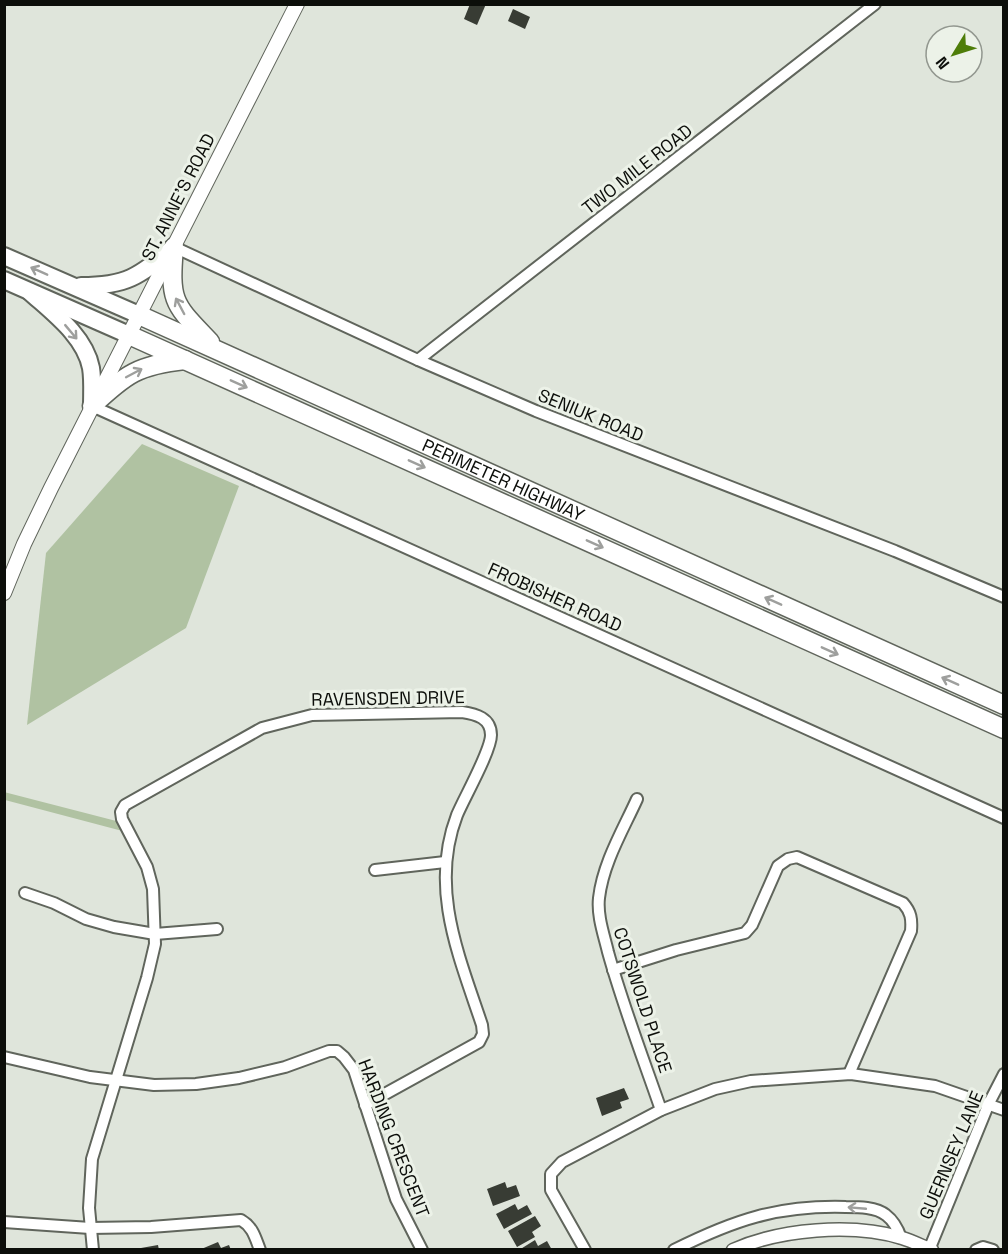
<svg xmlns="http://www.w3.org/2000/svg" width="1008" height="1254" font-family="'Space Grotesk',sans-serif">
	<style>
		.green { fill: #b0c2a2 }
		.building { fill: #383c34 }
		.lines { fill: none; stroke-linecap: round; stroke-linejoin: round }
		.minor-casing { stroke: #60655c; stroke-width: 14 }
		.tertiary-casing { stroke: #60655c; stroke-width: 15 }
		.secondary-casing { stroke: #60655c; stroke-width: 16 }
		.trunk-casing { stroke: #60655c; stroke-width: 20 }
		.motorway-casing { stroke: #60655c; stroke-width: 21 }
		.minor { stroke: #fff; stroke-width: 10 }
		.tertiary { stroke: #fff; stroke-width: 12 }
		.secondary { stroke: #fff; stroke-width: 14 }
		.trunk { stroke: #fff; stroke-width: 16 }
		.motorway { stroke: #fff; stroke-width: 18 }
		.oneway { stroke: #9e9f9d }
		.labels { text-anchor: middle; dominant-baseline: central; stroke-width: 6; stroke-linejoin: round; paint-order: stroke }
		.street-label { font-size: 18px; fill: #0c0e0a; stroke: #ecf2e8 }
	</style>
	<rect width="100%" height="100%" fill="#dfe5db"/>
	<g class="green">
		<path d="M142,444L239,486L186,628L27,725L46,553Z"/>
		<path d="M4,792L124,823L130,833L5,800Z"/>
	</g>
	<g class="building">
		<path d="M470,4H486L477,25L464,19Z"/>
		<path d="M513,9L530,17L525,29L508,21Z"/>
		<path d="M624,1088L629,1099L620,1102L622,1108L602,1116L596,1098Z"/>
		<path d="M505,1182L507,1188L516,1185L520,1196L493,1206L487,1189Z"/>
		<path d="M515,1204L518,1210L527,1205L532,1214L504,1229L496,1214Z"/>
		<path d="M535,1216L541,1226L532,1232L535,1237L517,1247L508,1231Z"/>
		<path d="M535,1240L538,1246L547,1241L552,1250H519Z"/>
		<path d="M218,1242L221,1248L229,1245L231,1250H199Z"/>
		<path d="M158,1245L159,1250H142L141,1248Z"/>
	</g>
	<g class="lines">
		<defs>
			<g id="minor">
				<path d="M174,247L418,360L536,411L895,551L1004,597"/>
				<path d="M418,360L875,4"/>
				<path d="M92,406L1004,818"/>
				<path d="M637,799C623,830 603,863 599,898C597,916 604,935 608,952C623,1006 643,1058 661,1110"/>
				<path d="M375,870L445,862"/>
				<path d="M25,893L54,903L86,919L114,927L155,934L217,929"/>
				<path d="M613,970L676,950L745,933L752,925L778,866L788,859L797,857L903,903C911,912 912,919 911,931L849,1074"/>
				<path d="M4,1057L90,1077L154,1085L196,1084L239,1078L285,1067L329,1051H337L344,1057L354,1070L396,1199L422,1250"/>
				<path d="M4,1222L90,1228L151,1227L241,1220C253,1227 255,1237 260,1250"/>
				<path d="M93,1250L89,1208L92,1159L147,978L155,944L153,889L147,867L122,819L121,812L125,805L262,728L312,715L462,712C476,714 491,718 491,735C491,751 464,798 457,815C429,888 459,956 482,1025L483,1034L479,1042L365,1105"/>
				<path d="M585,1250L551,1190V1174L562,1162L661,1110L715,1089L751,1081L851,1074L935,1086L1004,1110"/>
				<path d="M674,1250C734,1220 778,1205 846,1207C859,1207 876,1207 886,1215C894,1221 898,1229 901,1238"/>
				<path d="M929,1250L989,1103L1004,1074"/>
				<path d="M976,1250L983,1247L993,1250"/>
			</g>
			<path id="tertiary" d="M733,1250C780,1229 852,1223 902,1238C912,1241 922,1246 932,1250"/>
			<path id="secondary" d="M4,593L24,544L51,488L297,4"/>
			<g id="trunk">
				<path d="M4,256L139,315"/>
				<path d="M4,280L129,335"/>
				<path d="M81,286C128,286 139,276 174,247"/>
				<path d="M30,292C52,312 85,336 91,368C93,380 92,393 92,406"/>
			</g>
			<g id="motorway">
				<path d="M174,247C169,303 174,304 210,342"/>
				<path id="s1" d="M139,315L1004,705"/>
				<path d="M129,335L1004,729"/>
				<path d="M92,406C126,374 138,365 185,360"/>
			</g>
		</defs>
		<use href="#minor" class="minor-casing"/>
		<use href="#tertiary" class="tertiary-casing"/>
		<use href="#secondary" class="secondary-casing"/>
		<use href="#trunk" class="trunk-casing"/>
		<use href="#motorway" class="motorway-casing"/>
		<use href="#minor" class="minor"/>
		<use href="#tertiary" class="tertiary"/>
		<use href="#secondary" class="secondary"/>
		<use href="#trunk" class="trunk"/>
		<use href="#motorway" class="motorway"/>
	</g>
	<defs><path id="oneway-shaft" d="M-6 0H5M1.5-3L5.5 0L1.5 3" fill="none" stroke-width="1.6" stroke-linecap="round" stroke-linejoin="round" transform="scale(1.5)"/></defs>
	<g class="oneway">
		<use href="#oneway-shaft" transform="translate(39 271) rotate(-156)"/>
		<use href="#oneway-shaft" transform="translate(180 306) rotate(-118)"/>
		<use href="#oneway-shaft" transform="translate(71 332) rotate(50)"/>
		<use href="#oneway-shaft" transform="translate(134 373) rotate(-28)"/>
		<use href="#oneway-shaft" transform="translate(239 384) rotate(24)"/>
		<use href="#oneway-shaft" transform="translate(417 464) rotate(24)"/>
		<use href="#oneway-shaft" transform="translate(595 544) rotate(24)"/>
		<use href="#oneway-shaft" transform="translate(773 601) rotate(-156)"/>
		<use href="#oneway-shaft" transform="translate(830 651) rotate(24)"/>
		<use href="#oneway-shaft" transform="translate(950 681) rotate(-156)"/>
		<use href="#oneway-shaft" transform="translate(857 1208) rotate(-175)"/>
	</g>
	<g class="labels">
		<g class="street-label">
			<text transform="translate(637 169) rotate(-38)">TWO MILE ROAD</text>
			<text transform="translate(178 197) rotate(-63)">ST. ANNE'S ROAD</text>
			<text transform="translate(591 415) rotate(22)">SENIUK ROAD</text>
			<text stroke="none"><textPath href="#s1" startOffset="400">PERIMETER HIGHWAY</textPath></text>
			<text transform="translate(555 597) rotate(24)">FROBISHER ROAD</text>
			<text transform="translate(388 698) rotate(-1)">RAVENSDEN DRIVE</text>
			<text transform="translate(643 1000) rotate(72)">COTSWOLD PLACE</text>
			<text transform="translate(394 1138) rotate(69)">HARDING CRESCENT</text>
			<text transform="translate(951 1155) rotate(-67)">GUERNSEY LANE</text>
		</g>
	</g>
	<rect width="1008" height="1254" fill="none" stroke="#0c0e0a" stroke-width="12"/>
	<g transform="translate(954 54) rotate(232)"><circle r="28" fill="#ecf2e8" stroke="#92978f" stroke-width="1.5"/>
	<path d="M0-4.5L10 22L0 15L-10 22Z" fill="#4e7d09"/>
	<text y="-9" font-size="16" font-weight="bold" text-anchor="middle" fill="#0c0e0a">N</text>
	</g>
</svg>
